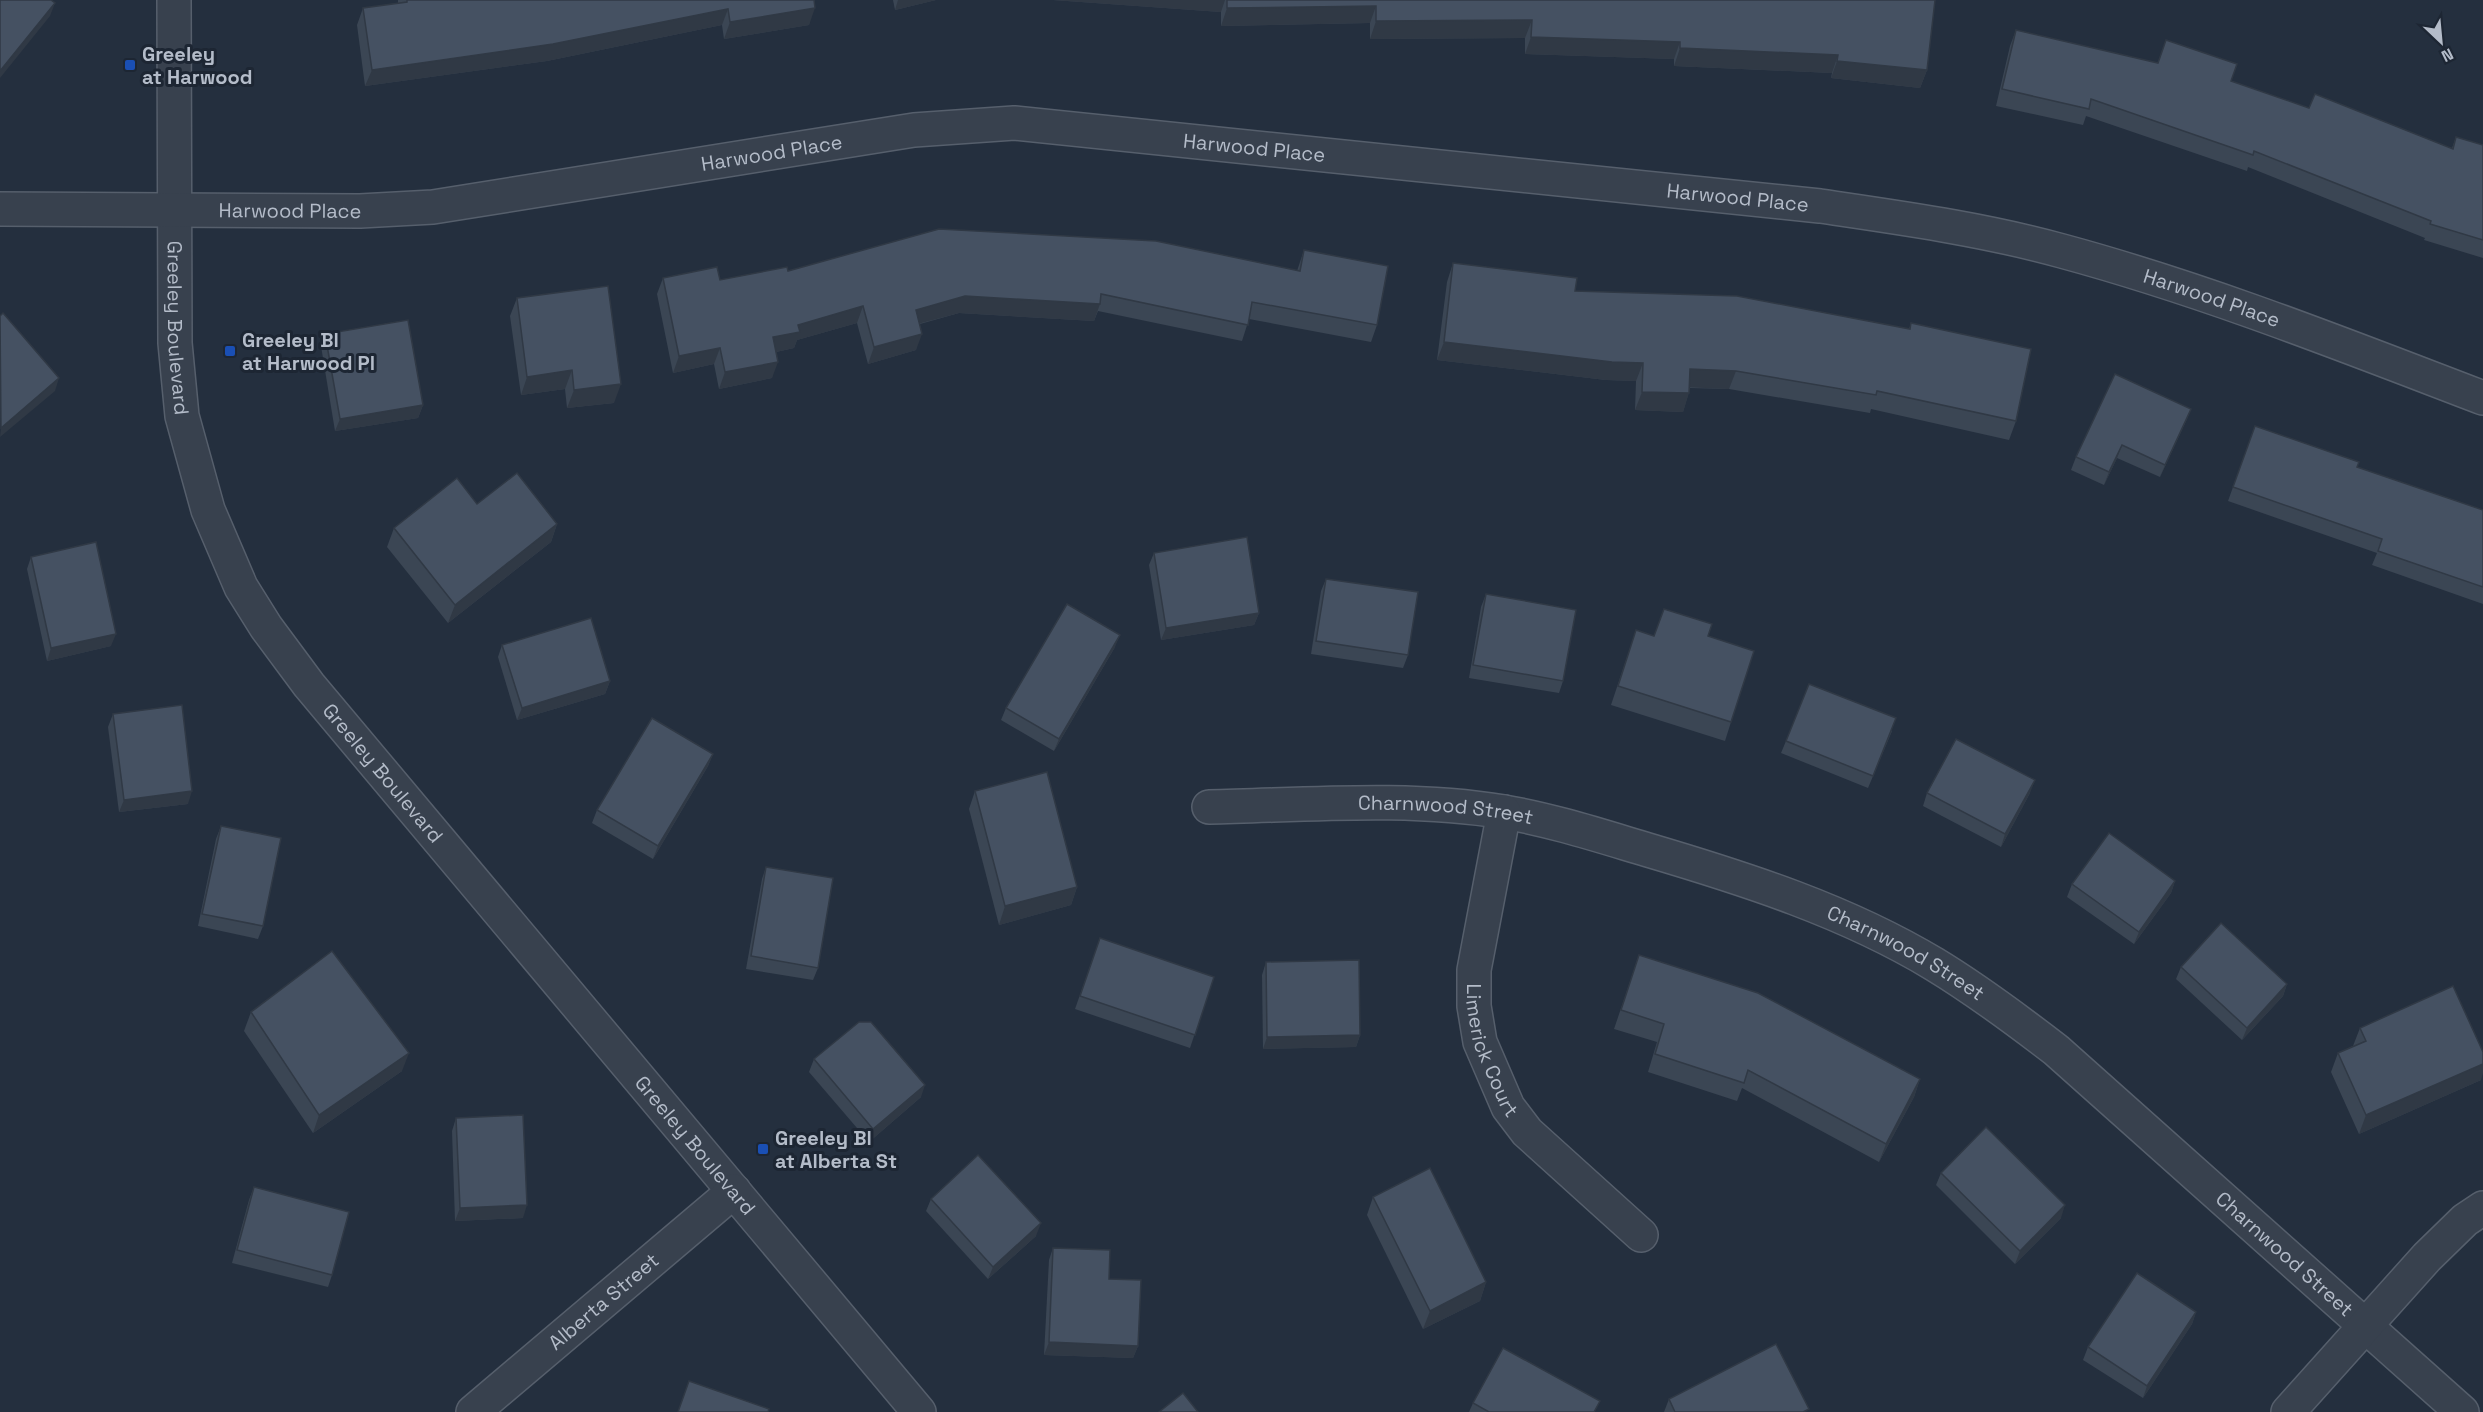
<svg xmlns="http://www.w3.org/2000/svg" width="2483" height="1412" font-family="'Space Grotesk',sans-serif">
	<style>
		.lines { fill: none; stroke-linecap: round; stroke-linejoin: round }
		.minor-casing { stroke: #565f6c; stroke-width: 36 }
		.minor { stroke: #38414e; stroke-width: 33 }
		.wall { fill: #3b4654 }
		.shaded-wall { fill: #303945 }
		.building { fill: #455162; stroke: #303945; stroke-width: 1.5 }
		.transit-dot { fill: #1a4fb4; stroke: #1d2633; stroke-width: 2 }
		.labels { text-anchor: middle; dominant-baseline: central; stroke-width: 6; stroke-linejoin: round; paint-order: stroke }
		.poi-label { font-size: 20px; font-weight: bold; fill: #b4bcc9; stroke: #1d2633; text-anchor: start }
		.street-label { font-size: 20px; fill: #b4bcc9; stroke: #1d2633 }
	</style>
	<rect width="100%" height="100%" fill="#242f3e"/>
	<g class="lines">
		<defs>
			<g id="minor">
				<path id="s1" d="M174,0L175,343L182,416L208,510L241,587L266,627L309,685L919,1412"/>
				<path id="s2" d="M0,209L360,211L433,207L914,130L1014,123L1820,206C1901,218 1983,229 2062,251C2206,290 2344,345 2483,398"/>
				<path id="s3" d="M1209,807C1307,805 1407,796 1504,812C1552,820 1601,836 1648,850C1746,879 1846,911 1934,964C1977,990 2017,1020 2056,1050L2462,1412"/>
				<path id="s4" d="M1504,812L1474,970V1006L1480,1042L1508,1107L1527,1132L1641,1235"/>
				<path id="s5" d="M473,1412L734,1191"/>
				<path d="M2288,1412L2427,1257L2465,1220L2483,1208"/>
			</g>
		</defs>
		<use href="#minor" class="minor-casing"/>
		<use href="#minor" class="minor"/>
	</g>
	<g class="wall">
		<path d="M398,0H814L809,25L724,39L722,25L547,61L365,86L357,25L363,8L398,3Z"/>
		<path d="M893,0H936L895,10Z"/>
		<path d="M1053,0H1935L1927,70L1920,88L1831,78L1832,73L1674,66V59L1525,54V38L1370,39V23L1221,26V12Z"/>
		<path d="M2016,30L2231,81L2309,108L2452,148L2456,137L2483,145V258L2424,240L2425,238L2248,167L2247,171L2086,116L2083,125L1996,106L2010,46Z"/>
		<path d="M1304,250L1377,325L1371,342L1249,319L1242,341L1098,311L1094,321L959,313L920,324L916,350L868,364L857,323L797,340L794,348L776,352L772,378L719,389L714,364L673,373L657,294L663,278L720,280L788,271H1297Z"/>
		<path d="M1453,263L1575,291L1909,329L1911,323L2016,421L2009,440L1871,409L1870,413L1729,389L1690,388L1683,412L1635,410L1636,381L1606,380L1437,360L1447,282Z"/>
		<path d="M517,298L614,403L567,408L565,389L521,395L510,316Z"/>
		<path d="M325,334L423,405L418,418L335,431L321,346Z"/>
		<path d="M2191,409L2186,421L2160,477L2117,458L2104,485L2071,470L2076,457Z"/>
		<path d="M2255,426L2357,467L2483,510V604L2372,565L2377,553L2228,501Z"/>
		<path d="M477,504L557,524L551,542L448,623L387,547L394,528Z"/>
		<path d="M1154,553L1259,613L1254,625L1161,640L1149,565Z"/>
		<path d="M31,557L111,646L47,661L27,569Z"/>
		<path d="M1326,579L1408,655L1403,668L1311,654L1321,591Z"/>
		<path d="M1486,594L1563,681L1559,693L1469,678L1481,607Z"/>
		<path d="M1636,630L1654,636H1708L1731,722L1725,741L1611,705Z"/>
		<path d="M502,645L610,681L605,694L517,720L498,657Z"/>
		<path d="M1115,647L1054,751L1001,720L1006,708Z"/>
		<path d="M113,714L188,804L119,812L108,727Z"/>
		<path d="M1892,731L1868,788L1781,753L1786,741Z"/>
		<path d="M713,754L708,766L653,859L592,823L597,810Z"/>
		<path d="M975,791L1077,887L1071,905L999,925L969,809Z"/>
		<path d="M1927,793H2030L2001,847L1923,806Z"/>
		<path d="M221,826L263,926L258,939L198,926L216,839Z"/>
		<path d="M766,867L818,968L813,980L746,969L762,879Z"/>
		<path d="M2175,881L2171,893L2134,944L2067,897L2072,884Z"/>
		<path d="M1100,938L1214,977L1190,1048L1075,1009Z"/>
		<path d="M1639,955L1920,1079L1914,1097L1879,1162L1742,1088L1737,1101L1648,1072L1657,1042L1614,1029Z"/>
		<path d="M1266,962L1360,1035L1356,1047L1263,1049L1262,975Z"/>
		<path d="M2181,967L2287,984L2283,996L2242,1040L2176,979Z"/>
		<path d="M251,1012L402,1071L313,1133L244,1031Z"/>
		<path d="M2360,1028L2481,1080L2359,1134L2331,1072L2338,1053L2353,1046Z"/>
		<path d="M814,1059L921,1097L869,1142L809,1072Z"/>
		<path d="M456,1118L523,1218L455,1221L452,1131Z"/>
		<path d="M1941,1173L2061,1218L2015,1264L1936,1185Z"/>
		<path d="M254,1187L332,1275L328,1287L232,1263L249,1200Z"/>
		<path d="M1373,1197L1486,1282L1480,1301L1423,1329L1367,1215Z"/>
		<path d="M931,1199L1036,1236L988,1279L926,1211Z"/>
		<path d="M1053,1248L1109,1279L1138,1346L1133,1358L1044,1355L1049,1260Z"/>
		<path d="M2196,1312L2192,1324L2143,1398L2083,1360L2088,1347Z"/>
		<path d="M1669,1399L1808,1412H1664Z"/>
		<path d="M1473,1403L1596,1412H1469Z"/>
	</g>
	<g class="shaded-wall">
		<path d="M898,0H936L895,10Z"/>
		<path d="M1053,0H1225L1221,12Z"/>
		<path d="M55,3L50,16L0,78V71Z"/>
		<path d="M1376,6L1370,23L1221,26L1227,8Z"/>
		<path d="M815,8L809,25L724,39L730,22Z"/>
		<path d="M728,9L722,25L547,61L365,86L372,70Z"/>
		<path d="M1532,20L1525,38L1370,39L1376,21Z"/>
		<path d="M1531,37L1680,42L1674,59L1525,54Z"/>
		<path d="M1680,48L1838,55L1832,73L1674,66Z"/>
		<path d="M1837,61L1927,70L1920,88L1831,78Z"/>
		<path d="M965,296L1100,304L1094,321L959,313L910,326L916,310Z"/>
		<path d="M863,306L857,323L797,340L794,348L767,354L773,337L798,325Z"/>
		<path d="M922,334L916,350L868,364L874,347Z"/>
		<path d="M1444,342L1643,363L1636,381L1606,380L1437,360Z"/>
		<path d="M720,348L714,364L673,373L679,356Z"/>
		<path d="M778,362L772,378L719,389L725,372Z"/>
		<path d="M1690,369L1736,371L1729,389L1683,387Z"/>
		<path d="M572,370L565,389L521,395L527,377Z"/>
		<path d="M59,378L55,391L0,437L1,428Z"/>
		<path d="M621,384L614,403L567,408L574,390Z"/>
		<path d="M1642,392L1689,393L1683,412L1635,410Z"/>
		<path d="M423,405L418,418L335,431L340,419Z"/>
		<path d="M2191,409L2186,421L2160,477L2165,465Z"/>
		<path d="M2122,445L2117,458L2104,485L2109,472Z"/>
		<path d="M557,524L551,542L448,623L455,605Z"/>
		<path d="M1259,613L1254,625L1161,640L1166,628Z"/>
		<path d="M116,634L111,646L47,661L51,648Z"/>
		<path d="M1120,635L1115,647L1054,751L1059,739Z"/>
		<path d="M610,681L605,694L517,720L522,708Z"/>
		<path d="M713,754L708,766L653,859L658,846Z"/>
		<path d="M2035,780L2030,793L2001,847L2005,834Z"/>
		<path d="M192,791L188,804L119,812L124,800Z"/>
		<path d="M2175,881L2171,893L2134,944L2139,932Z"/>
		<path d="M1077,887L1071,905L999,925L1005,906Z"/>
		<path d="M2287,984L2283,996L2242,1040L2247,1028Z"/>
		<path d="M1360,1035L1356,1047L1263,1049L1267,1037Z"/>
		<path d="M409,1053L402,1071L313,1133L319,1115Z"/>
		<path d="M2483,1064V1073L2481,1080L2359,1134L2366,1115Z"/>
		<path d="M1920,1079L1914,1097L1879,1162L1886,1144Z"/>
		<path d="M925,1085L921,1097L869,1142L873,1129Z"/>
		<path d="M527,1205L523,1218L455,1221L460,1208Z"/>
		<path d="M2065,1205L2061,1218L2015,1264L2020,1251Z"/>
		<path d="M1041,1223L1036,1236L988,1279L993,1267Z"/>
		<path d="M1486,1282L1480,1301L1423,1329L1430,1311Z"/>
		<path d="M2196,1312L2192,1324L2143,1398L2147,1386Z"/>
		<path d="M1049,1342L1138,1346L1133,1358L1044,1355Z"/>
	</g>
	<g class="building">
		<path d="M0,0H51L55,3L0,71Z"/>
		<path d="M407,0H814L815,8L730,22L728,9L553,44L372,70L363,8L407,2Z"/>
		<path d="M1227,0H1935L1927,70L1837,61L1838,55L1680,48V42L1531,37L1532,20L1376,21V6L1227,8Z"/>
		<path d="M2016,30L2158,63L2166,40L2237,64L2231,81L2309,108L2315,94L2453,149L2456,137L2483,145V240L2430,224L2431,221L2254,151L2253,155L2091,99L2089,109L2002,89Z"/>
		<path d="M939,229L1156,241L1300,271L1304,250L1388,266L1377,325L1252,302L1248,325L1101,294L1100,304L965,296L916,310L922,334L874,347L863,306L798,325L800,332L773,337L778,362L725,372L720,348L679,356L663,278L717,267L720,280L787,267L788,271Z"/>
		<path d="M1453,263L1577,278L1575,291L1737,296L1910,329L1911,323L2031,349L2016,421L1877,391L1876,395L1736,371L1690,369L1689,393L1642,392L1643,363L1612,362L1444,342Z"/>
		<path d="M608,286L621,384L574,390L572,370L527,377L517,298Z"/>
		<path d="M3,313L59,378L1,428L0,316Z"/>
		<path d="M408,320L423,405L340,419L325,334Z"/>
		<path d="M2115,374L2191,409L2165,465L2122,445L2109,472L2076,457Z"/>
		<path d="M2255,426L2359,462L2357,467L2483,510V587L2378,551L2382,539L2233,487Z"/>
		<path d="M517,473L557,524L455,605L394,528L457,478L477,504Z"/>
		<path d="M1247,537L1259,613L1166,628L1154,553Z"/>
		<path d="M96,542L116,634L51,648L31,557Z"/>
		<path d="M1326,579L1418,592L1408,655L1316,641Z"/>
		<path d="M1486,594L1576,610L1563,681L1473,665Z"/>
		<path d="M1067,604L1120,635L1059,739L1006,708Z"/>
		<path d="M1664,609L1712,624L1708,636L1754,651L1731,722L1618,686L1636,630L1654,636Z"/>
		<path d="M591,618L610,681L522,708L502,645Z"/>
		<path d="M1809,684L1896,718L1873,776L1786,741Z"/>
		<path d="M182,705L192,791L124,800L113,714Z"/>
		<path d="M652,718L713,754L658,846L597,810Z"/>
		<path d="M1956,739L2035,780L2005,834L1927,793Z"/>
		<path d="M1047,772L1077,887L1005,906L975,791Z"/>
		<path d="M221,826L281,838L263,926L202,914Z"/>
		<path d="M2109,833L2175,881L2139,932L2072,884Z"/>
		<path d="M766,867L833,878L818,968L751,956Z"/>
		<path d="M2221,923L2287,984L2247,1028L2181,967Z"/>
		<path d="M1100,938L1214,977L1195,1035L1080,996Z"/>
		<path d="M332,951L409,1053L319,1115L251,1012Z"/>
		<path d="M1639,955L1758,993L1920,1079L1886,1144L1748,1070L1744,1083L1655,1054L1664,1024L1621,1010Z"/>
		<path d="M1359,960L1360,1035L1267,1037L1266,962Z"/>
		<path d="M2453,986L2483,1052V1064L2366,1115L2338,1053L2366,1041L2360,1028Z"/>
		<path d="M859,1022H871L925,1085L873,1129L814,1059Z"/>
		<path d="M523,1115L527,1205L460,1208L456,1118Z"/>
		<path d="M1986,1127L2065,1205L2020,1251L1941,1173Z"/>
		<path d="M978,1155L1041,1223L993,1267L931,1199Z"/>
		<path d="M1430,1168L1486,1282L1430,1311L1373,1197Z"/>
		<path d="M254,1187L349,1212L332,1275L237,1250Z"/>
		<path d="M1053,1248L1110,1250L1109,1279L1141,1280L1138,1346L1049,1342Z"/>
		<path d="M2137,1273L2196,1312L2147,1386L2088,1347Z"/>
		<path d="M1776,1344L1809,1409L1803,1412H1675L1669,1399Z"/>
		<path d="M1503,1348L1600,1401L1594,1412H1489L1473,1403Z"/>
		<path d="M689,1381L769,1409L768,1412H678Z"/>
		<path d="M1183,1393L1198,1412H1159Z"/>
	</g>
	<g class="transit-dot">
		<rect x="124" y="59" width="12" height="12" rx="3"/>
		<rect x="224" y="345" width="12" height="12" rx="3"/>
		<rect x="757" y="1143" width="12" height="12" rx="3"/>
	</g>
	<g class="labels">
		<g class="poi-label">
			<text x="142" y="54">Greeley<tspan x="142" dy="23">at Harwood</tspan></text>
			<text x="242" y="340">Greeley Bl<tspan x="242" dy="23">at Harwood Pl</tspan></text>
			<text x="775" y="1138">Greeley Bl<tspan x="775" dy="23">at Alberta St</tspan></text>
		</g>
		<g class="street-label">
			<text stroke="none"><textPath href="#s2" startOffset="1262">Harwood Place</textPath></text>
			<text stroke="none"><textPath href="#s2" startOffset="776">Harwood Place</textPath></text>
			<text stroke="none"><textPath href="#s2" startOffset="1748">Harwood Place</textPath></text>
			<text stroke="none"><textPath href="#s2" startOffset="290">Harwood Place</textPath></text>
			<text stroke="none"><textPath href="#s2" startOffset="2234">Harwood Place</textPath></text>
			<text stroke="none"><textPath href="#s1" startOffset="328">Greeley Boulevard</textPath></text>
			<text stroke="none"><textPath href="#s1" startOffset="832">Greeley Boulevard</textPath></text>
			<text stroke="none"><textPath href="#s3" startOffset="237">Charnwood Street</textPath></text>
			<text stroke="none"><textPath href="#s3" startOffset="723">Charnwood Street</textPath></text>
			<text stroke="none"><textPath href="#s4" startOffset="244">Limerick Court</textPath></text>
			<text stroke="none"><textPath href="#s1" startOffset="1318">Greeley Boulevard</textPath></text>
			<text stroke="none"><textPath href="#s3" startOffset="1209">Charnwood Street</textPath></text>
			<text stroke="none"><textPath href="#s5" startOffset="171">Alberta Street</textPath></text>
		</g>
	</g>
	<g transform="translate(2441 42) rotate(154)" stroke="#1d2633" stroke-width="4.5" paint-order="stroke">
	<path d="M0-4.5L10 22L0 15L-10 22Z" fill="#b4bcc9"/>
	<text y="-9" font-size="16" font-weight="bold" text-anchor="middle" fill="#b4bcc9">N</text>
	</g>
</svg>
